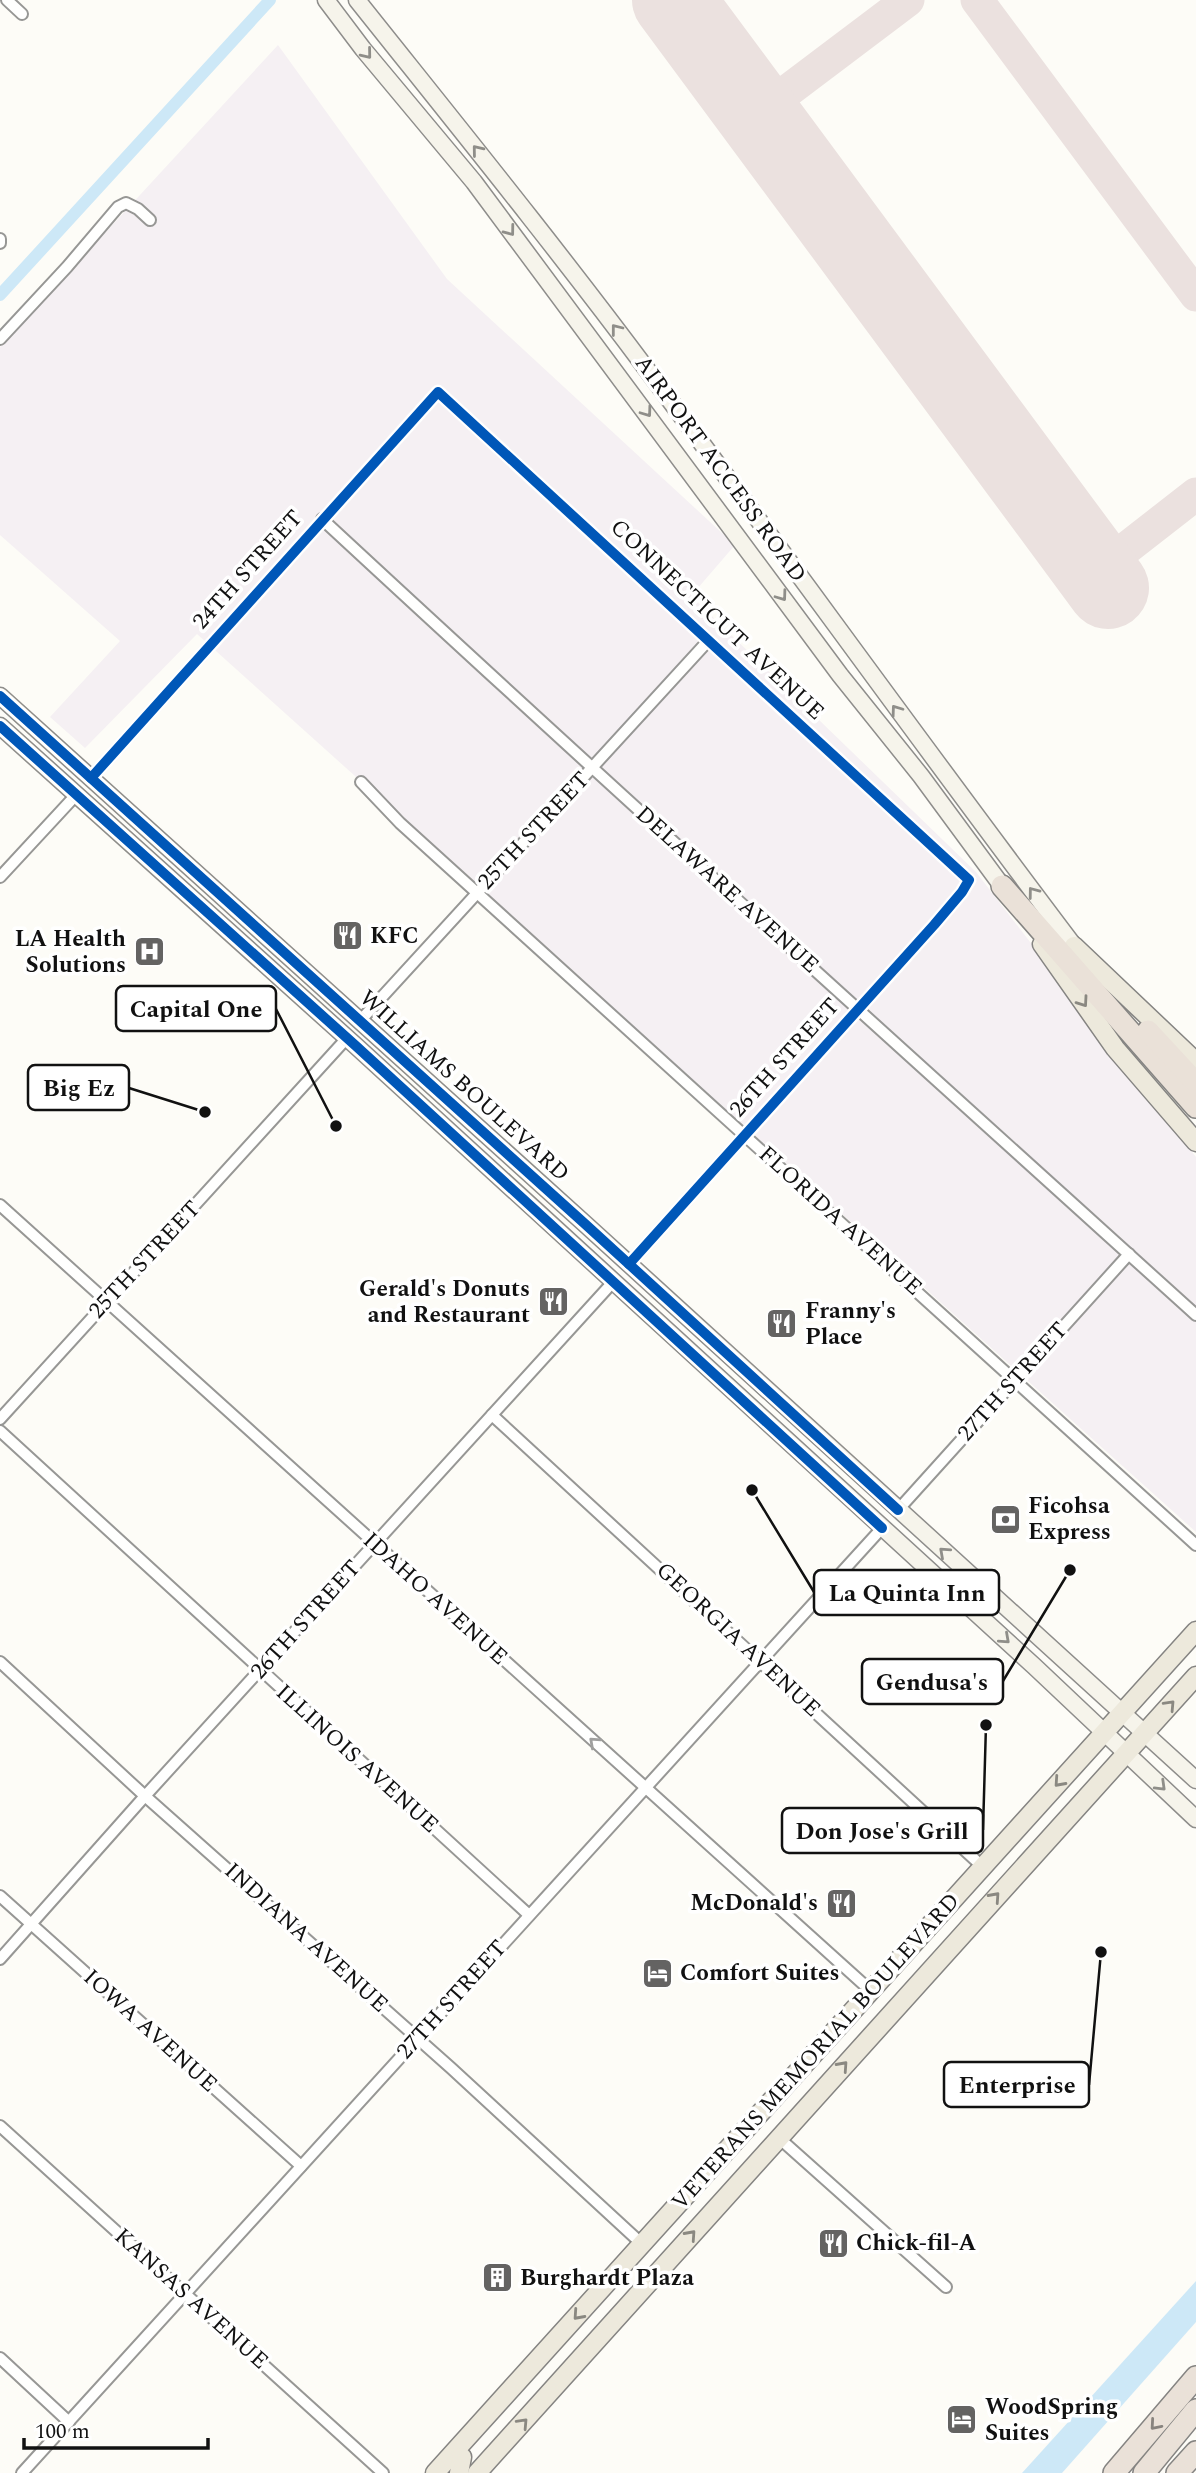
<svg xmlns="http://www.w3.org/2000/svg" width="1196" height="2473" font-family="Spectral,serif">
	<style>
		.industrial { fill: #f5f0f3 }
		.water { fill: #cde8f7 }
		.lines { fill: none; stroke-linecap: round; stroke-linejoin: round }
		.canal { stroke: #cde8f7; stroke-width: 12 }
		.taxiway { stroke: #ebe1df; stroke-width: 33 }
		.runway { stroke: #ebe1df; stroke-width: 82 }
		.minor-casing { stroke: #979795; stroke-width: 14 }
		.secondary-casing { stroke: #8e8d8b; stroke-width: 19 }
		.primary-casing { stroke: #858482; stroke-width: 21 }
		.motorway-casing { stroke: #858482; stroke-width: 24 }
		.minor { stroke: #fffffe; stroke-width: 10 }
		.secondary { stroke: #f6f4eb; stroke-width: 16 }
		.primary { stroke: #ede9dc; stroke-width: 18 }
		.motorway { stroke: #eae1d8; stroke-width: 21 }
		.cycleway-casing { stroke: #fff; stroke-width: 15 }
		.cycleway { stroke: #0057b8; stroke-width: 10 }
		.oneway { stroke: #8f8e89 }
		.oneway2 { stroke: #8a8881 }
		.oneway3 { stroke: #a0a09f }
		.oneway4 { stroke: #88837e }
		.labels { text-anchor: middle; dominant-baseline: central; stroke-width: 7; stroke-linejoin: round; paint-order: stroke }
		.street-label { font-size: 23px; fill: #111; stroke: #fff }
		.poi-label { font-size: 23px; font-weight: bold; fill: #111; stroke: #fff; text-anchor: start }
		.leader { fill: none; stroke: #111; stroke-width: 2.5 }
		.callout-dot { fill: #111; stroke: #fff; stroke-width: 2.5 }
		.callout { fill: #fff; stroke: #111; stroke-width: 2.5 }
		.callout-label { font-size: 24px; text-anchor: middle; font-weight: bold; fill: #111 }
	</style>
	<rect width="100%" height="100%" fill="#fdfcf7"/>
	<path class="industrial" d="M278,45L447,279L735,545L691,596L976,872L1196,1157V1532L197,634L85,748L50,717L120,641L0,535V347Z"/>
	<path class="water" d="M1196,2281V2322L1062,2473H1022Z"/>
	<g class="lines">
		<path class="canal" d="M0,295L270,0"/>
		<g class="taxiway">
			<path d="M977,0L1196,295"/>
			<path d="M757,114L908,0"/>
			<path d="M1096,572L1196,494"/>
		</g>
		<path class="runway" d="M673,0L1108,588"/>
		<defs>
			<g id="minor">
				<path d="M7,0L22,14"/>
				<path d="M0,239V243"/>
				<path d="M0,339L67,267L118,207L126,203L138,209L150,220"/>
				<path d="M322,519C611,787 904,1051 1196,1315"/>
				<path d="M91,778L438,392L969,880L962,892L934,925L629,1264"/>
				<path d="M361,782L400,823L1196,1545"/>
				<path d="M0,877L76,795"/>
				<path d="M360,1021L708,641"/>
				<path d="M0,1205L871,1991"/>
				<path d="M492,1415L983,1867"/>
				<path d="M0,1419L347,1038"/>
				<path d="M0,1431L529,1915"/>
				<path d="M898,1510L1129,1254"/>
				<path d="M0,1662L145,1796L451,2068L642,2244"/>
				<path d="M0,1896L301,2166"/>
				<path d="M0,1959L145,1796L613,1282"/>
				<path d="M0,2126L383,2473"/>
				<path d="M779,2138L946,2287"/>
				<path d="M0,2358L69,2422"/>
				<path d="M22,2473L882,1528"/>
			</g>
			<g id="secondary">
				<path d="M326,0L363,49L474,182L840,675L921,776L1002,886"/>
				<path d="M357,0C455,123 554,245 648,371C791,562 930,756 1074,946"/>
				<path d="M0,696L584,1223L1196,1780"/>
				<path d="M0,726L356,1046L1034,1666L1196,1819"/>
			</g>
			<g id="primary">
				<path d="M1042,944L1115,1048L1196,1142"/>
				<path d="M1074,946L1196,1062"/>
				<path d="M435,2473L1196,1631"/>
				<path d="M459,2473L462,2457"/>
				<path d="M477,2473L1196,1676"/>
			</g>
			<g id="motorway">
				<path d="M1002,886L1196,1107"/>
				<path d="M1148,1031L1196,1083"/>
				<path d="M1114,2473L1196,2377"/>
				<path d="M1144,2473L1196,2410"/>
				<path d="M1177,2473L1196,2452"/>
			</g>
		</defs>
		<use href="#minor" class="minor-casing"/>
		<use href="#secondary" class="secondary-casing"/>
		<use href="#primary" class="primary-casing"/>
		<use href="#motorway" class="motorway-casing"/>
		<use href="#minor" class="minor"/>
		<use href="#secondary" class="secondary"/>
		<use href="#primary" class="primary"/>
		<use href="#motorway" class="motorway"/>
		<defs>
			<g id="cycleway">
				<path d="M0,696L584,1223L898,1510"/>
				<path d="M0,726L356,1046L882,1528"/>
				<path d="M91,778L438,392L969,880L962,892L934,925L629,1264"/>
			</g>
		</defs>
		<use href="#cycleway" class="cycleway-casing"/>
		<use href="#cycleway" class="cycleway"/>
	</g>
	<defs><path id="oneway-chevron" d="M-2-3.5L2.5 0L-2 3.5" fill="none" stroke-width="1.6" stroke-linecap="round" stroke-linejoin="round" transform="scale(1.75)"/></defs>
	<g class="oneway">
		<use href="#oneway-chevron" transform="translate(367 54) rotate(51)"/>
		<use href="#oneway-chevron" transform="translate(477 150) rotate(-129)"/>
		<use href="#oneway-chevron" transform="translate(510 231) rotate(53)"/>
		<use href="#oneway-chevron" transform="translate(616 329) rotate(-128)"/>
		<use href="#oneway-chevron" transform="translate(647 412) rotate(54)"/>
		<use href="#oneway-chevron" transform="translate(782 596) rotate(54)"/>
		<use href="#oneway-chevron" transform="translate(896 710) rotate(-126)"/>
		<use href="#oneway-chevron" transform="translate(1033 892) rotate(-127)"/>
		<use href="#oneway-chevron" transform="translate(944 1552) rotate(-138)"/>
		<use href="#oneway-chevron" transform="translate(1005 1639) rotate(42)"/>
		<use href="#oneway-chevron" transform="translate(1161 1786) rotate(44)"/>
	</g>
	<g class="oneway2">
		<use href="#oneway-chevron" transform="translate(1083 1002) rotate(55)"/>
		<use href="#oneway-chevron" transform="translate(1170 1705) rotate(-47)"/>
		<use href="#oneway-chevron" transform="translate(1059 1782) rotate(132)"/>
		<use href="#oneway-chevron" transform="translate(995 1897) rotate(-48)"/>
		<use href="#oneway-chevron" transform="translate(843 2066) rotate(-48)"/>
		<use href="#oneway-chevron" transform="translate(691 2235) rotate(-48)"/>
		<use href="#oneway-chevron" transform="translate(578 2315) rotate(132)"/>
		<use href="#oneway-chevron" transform="translate(523 2423) rotate(-47)"/>
	</g>
	<use class="oneway3" href="#oneway-chevron" transform="translate(594 1742) rotate(-138)"/>
	<use class="oneway4" href="#oneway-chevron" transform="translate(1155 2425) rotate(131)"/>
	<defs>
		<symbol id="restaurant-square" viewBox="-11 -11 22 22"><rect x="-9" y="-9" width="18" height="18" rx="4" fill="#646362" stroke="#fff"/><path d="M-5-6h1v4h1v-4h1v4h1v-4h1v5L-1.5 .5V6h-2V.5L-5-1ZM5-6V6H3V1.5H1.5Q1.5-4 5-6Z" fill="#fff"/></symbol>
		<symbol id="hospital-square" viewBox="-11 -11 22 22"><rect x="-9" y="-9" width="18" height="18" rx="4" fill="#646362" stroke="#fff"/><path d="M-5-5h3v3.5h4V-5h3V5h-3V1.5h-4V5h-3Z" fill="#fff"/></symbol>
		<symbol id="bank-square" viewBox="-11 -11 22 22"><rect x="-9" y="-9" width="18" height="18" rx="4" fill="#646362" stroke="#fff"/><path d="M-6-4H6V4H-6ZM0-2.3a2.3 2.3 0 1 0 0 4.6a2.3 2.3 0 1 0 0-4.6Z" fill="#fff"/></symbol>
		<symbol id="hotel-square" viewBox="-11 -11 22 22"><rect x="-9" y="-9" width="18" height="18" rx="4" fill="#646362" stroke="#fff"/><path d="M-6-4.5h1.5V1H6V5H4.5V3h-9V5H-6ZM-4 0a1.8 1.8 0 1 1 3.6 0ZM.5 0V-2.5h3Q6-2.5 6 0Z" fill="#fff"/></symbol>
		<symbol id="building-square" viewBox="-11 -11 22 22"><rect x="-9" y="-9" width="18" height="18" rx="4" fill="#646362" stroke="#fff"/><path d="M-4-6H4V6H1V3H-1V6H-4ZM-2.5-4.3h1.7v1.8h-1.7ZM.8-4.3h1.7v1.8H.8ZM-2.5-1h1.7V.8h-1.7ZM.8-1h1.7V.8H.8Z" fill="#fff"/></symbol>
	</defs>
	<g fill-rule="evenodd">
		<use href="#restaurant-square" x="330" y="918" width="35" height="35"/>
		<use href="#hospital-square" x="132" y="934" width="35" height="35"/>
		<use href="#restaurant-square" x="536" y="1284" width="35" height="35"/>
		<use href="#restaurant-square" x="764" y="1306" width="35" height="35"/>
		<use href="#bank-square" x="988" y="1502" width="35" height="35"/>
		<use href="#restaurant-square" x="824" y="1886" width="35" height="35"/>
		<use href="#hotel-square" x="640" y="1956" width="35" height="35"/>
		<use href="#restaurant-square" x="816" y="2226" width="35" height="35"/>
		<use href="#building-square" x="480" y="2260" width="35" height="35"/>
		<use href="#hotel-square" x="944" y="2402" width="35" height="35"/>
	</g>
	<g class="labels">
		<g class="street-label">
			<text transform="translate(720 469) rotate(54)">AIRPORT ACCESS ROAD</text>
			<text transform="translate(248 570) rotate(-48)">24TH STREET</text>
			<text transform="translate(717 620) rotate(43)">CONNECTICUT AVENUE</text>
			<text transform="translate(534 831) rotate(-47)">25TH STREET</text>
			<text transform="translate(727 890) rotate(42)">DELAWARE AVENUE</text>
			<text transform="translate(785 1058) rotate(-48)">26TH STREET</text>
			<text transform="translate(464 1086) rotate(42)">WILLIAMS BOULEVARD</text>
			<text transform="translate(840 1221) rotate(42)">FLORIDA AVENUE</text>
			<text transform="translate(145 1260) rotate(-47)">25TH STREET</text>
			<text transform="translate(1013 1382) rotate(-48)">27TH STREET</text>
			<text transform="translate(435 1599) rotate(42)">IDAHO AVENUE</text>
			<text transform="translate(306 1620) rotate(-48)">26TH STREET</text>
			<text transform="translate(738 1640) rotate(43)">GEORGIA AVENUE</text>
			<text transform="translate(357 1759) rotate(42)">ILLINOIS AVENUE</text>
			<text transform="translate(306 1938) rotate(42)">INDIANA AVENUE</text>
			<text transform="translate(452 2000) rotate(-48)">27TH STREET</text>
			<text transform="translate(150 2031) rotate(42)">IOWA AVENUE</text>
			<text transform="translate(816 2052) rotate(-48)">VETERANS MEMORIAL BOULEVARD</text>
			<text transform="translate(191 2299) rotate(42)">KANSAS AVENUE</text>
		</g>
		<g class="poi-label">
			<text x="370" y="936">KFC</text>
			<text x="126" y="939" text-anchor="end">LA Health<tspan x="126" dy="26">Solutions</tspan></text>
			<text x="530" y="1289" text-anchor="end">Gerald's Donuts<tspan x="530" dy="26">and Restaurant</tspan></text>
			<text x="805" y="1311">Franny's<tspan x="805" dy="26">Place</tspan></text>
			<text x="1028" y="1506">Ficohsa<tspan x="1028" dy="26">Express</tspan></text>
			<text x="818" y="1903" text-anchor="end">McDonald's</text>
			<text x="680" y="1973">Comfort Suites</text>
			<text x="856" y="2243">Chick-fil-A</text>
			<text x="520" y="2278">Burghardt Plaza</text>
			<text x="985" y="2407">WoodSpring<tspan x="985" dy="26">Suites</tspan></text>
		</g>
	</g>
	<path class="leader" d="M336 1126L276 1009M205 1112L129 1088M752 1490L814 1592M1070 1570L1003 1681M986 1725L983 1830M1101 1952L1089 2085"/>
	<g class="callout-dot">
		<circle cx="336" cy="1126" r="7"/>
		<circle cx="205" cy="1112" r="7"/>
		<circle cx="752" cy="1490" r="7"/>
		<circle cx="1070" cy="1570" r="7"/>
		<circle cx="986" cy="1725" r="7"/>
		<circle cx="1101" cy="1952" r="7"/>
	</g>
	<g class="callout">
		<rect x="116" y="986" width="160" height="45" rx="7"/>
		<rect x="28" y="1065" width="101" height="45" rx="7"/>
		<rect x="814" y="1570" width="185" height="45" rx="7"/>
		<rect x="862" y="1659" width="141" height="45" rx="7"/>
		<rect x="782" y="1808" width="201" height="45" rx="7"/>
		<rect x="944" y="2062" width="145" height="45" rx="7"/>
	</g>
	<g class="callout-label">
		<text x="196" y="1017">Capital One</text>
		<text x="79" y="1096">Big Ez</text>
		<text x="907" y="1601">La Quinta Inn</text>
		<text x="932" y="1690">Gendusa's</text>
		<text x="882" y="1839">Don Jose's Grill</text>
		<text x="1017" y="2093">Enterprise</text>
	</g>
	<path d="M24 2438v10h184v-10" fill="none" stroke="#111111" stroke-width="3.5"/>
	<text x="35" y="2438" font-size="21" fill="#111111" stroke="#ffffff" stroke-width="5" paint-order="stroke">100 m</text>
</svg>
